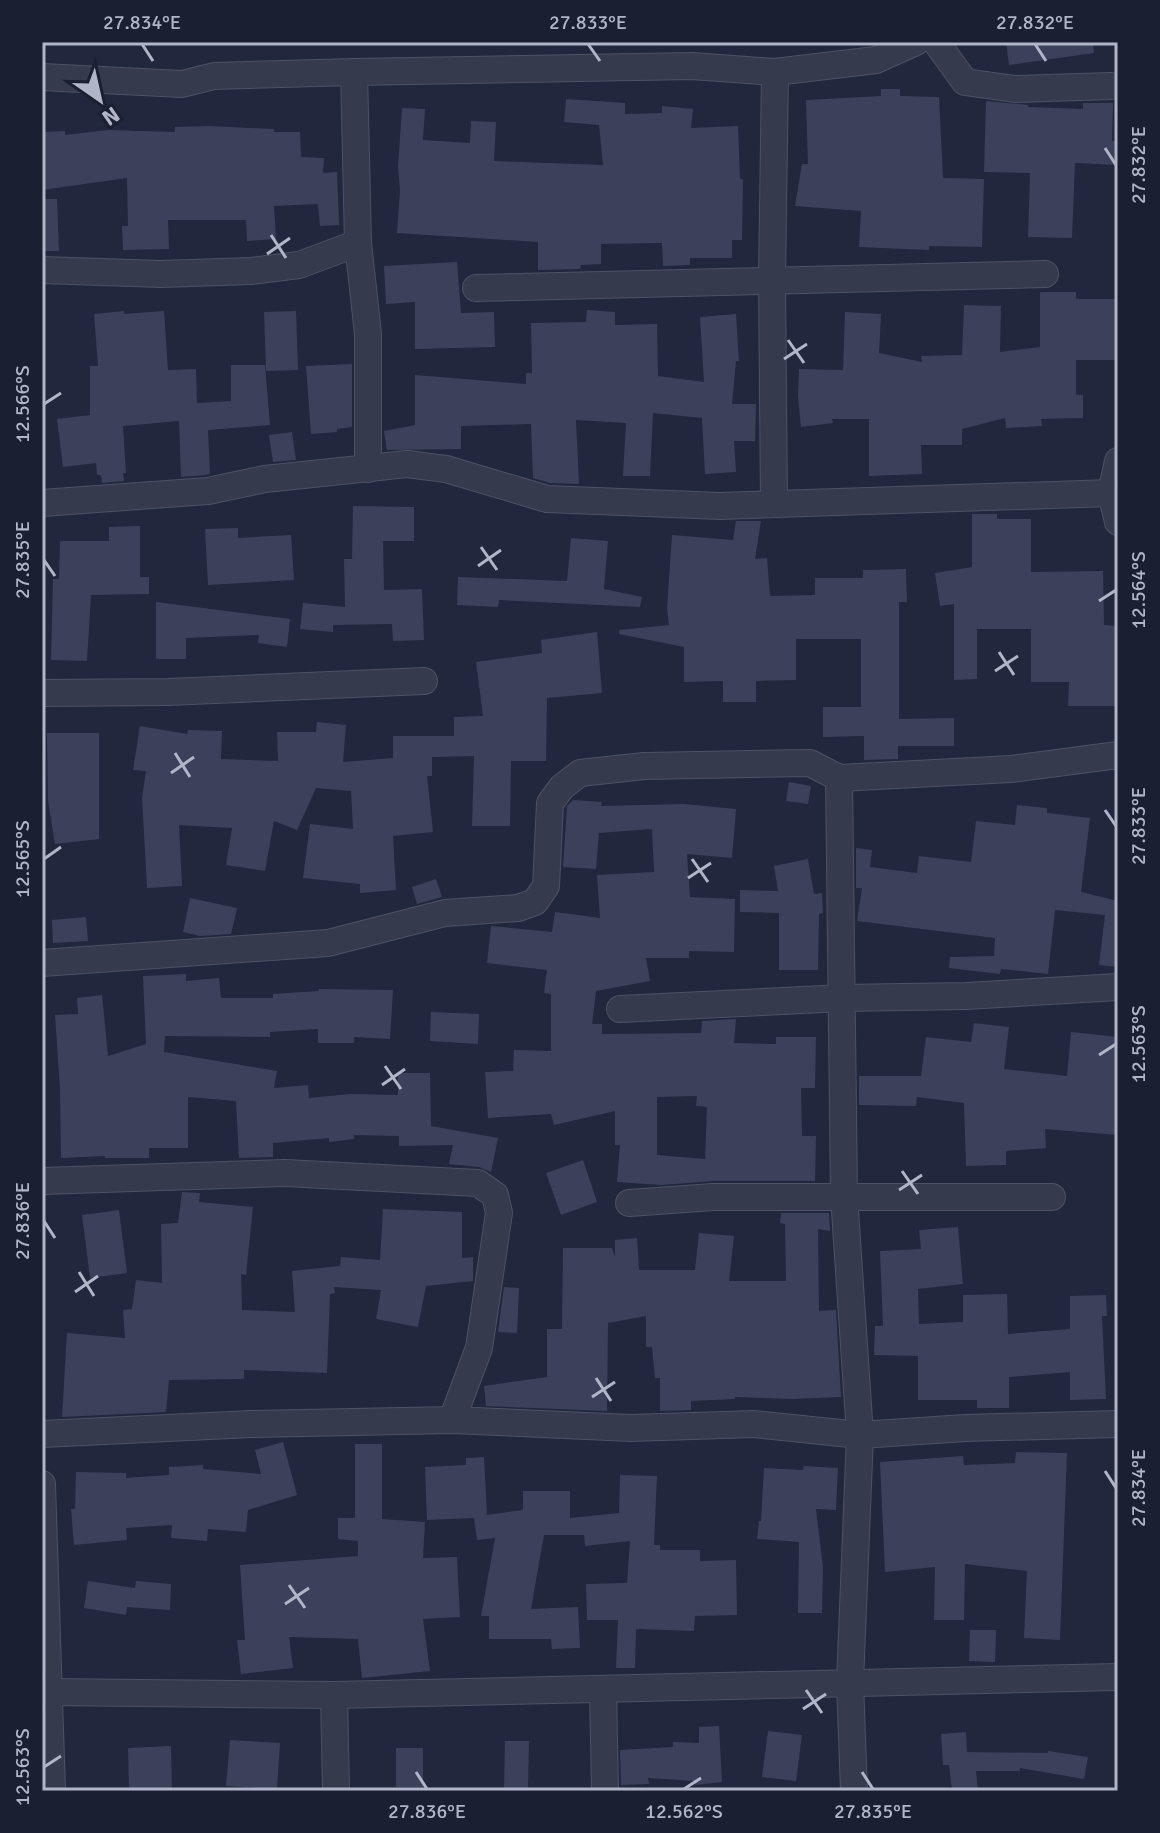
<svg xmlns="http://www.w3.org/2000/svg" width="1160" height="1833" font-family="Signika,sans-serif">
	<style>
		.building { fill: #3b415b; fill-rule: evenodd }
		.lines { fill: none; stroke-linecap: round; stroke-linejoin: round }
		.street-casing { stroke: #4d5265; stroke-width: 28 }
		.street { stroke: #353a4d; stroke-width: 26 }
		.ticks { fill: none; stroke: #b0b5c8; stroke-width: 3 }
		.neatline { fill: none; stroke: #b0b5c8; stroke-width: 3 }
		.ticks-label { font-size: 20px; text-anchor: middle; fill: #b0b5c8 }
	</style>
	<rect width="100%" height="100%" fill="#21273d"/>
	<g class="building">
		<path d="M1006,42H1093L1094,53L1009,65Z"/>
		<path d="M881,89H900V96L939,97L943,178L984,179L982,247L929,246V250L859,247L861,211L795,206L802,164H808L806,100L881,96Z"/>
		<path d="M566,99L625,103V114L662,113V106L693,109L691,128L738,126L740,179H743L742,240H732V258H690V265L663,266L662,243L601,244V264L581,265L580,269L538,270V242L397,233L400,190L398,167L402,108L425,109L423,140L470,143L471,121L496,122L494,161L603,165L599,125L564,122Z"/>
		<path d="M986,101L1028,105V107L1083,109V103H1113L1112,141H1118V165L1075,163L1072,238L1028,237L1030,173L984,172Z"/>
		<path d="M209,126L274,129V132H300L301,157L324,158L323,173L337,172L339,225L320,226L318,204L274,206L276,239L247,241L246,220H168L169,249L123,250L122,226H128L127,178L42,190V132L65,131V135L108,130L175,132V127Z"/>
		<path d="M42,199H57L59,251H42Z"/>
		<path d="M457,262L461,313L494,312L495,347L415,349V302L386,304L384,266Z"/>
		<path d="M1040,292H1076V299H1117V360H1076V395H1083V418L1041,419L1042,426L1006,428L1005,418L962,429V445H921L922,474L869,476V419H832L833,423L801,427L798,396L799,369L843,370L845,312L881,314L879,353L922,362L921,356L962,355L964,305L1001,306L1000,352L1040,347Z"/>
		<path d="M587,310L615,312V325L657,324L658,376L704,382L700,317L736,314L739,361H736L732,404H756L755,441H734L736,472L705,474L702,418L653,413L650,476H623L626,423L576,420L579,484L550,483L533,478L531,424L461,426V449L387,450L384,431L415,425V375L526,384V373H532L531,323L586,322Z"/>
		<path d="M124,311V314L164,311L168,370L196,369L197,403L231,401V365H265L270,425L208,430L210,474L206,475L181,477L179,421L123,426L126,473H123L124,481L102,483L101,475H97L96,463L63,467L57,419L90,415V366H98L94,314Z"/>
		<path d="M296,311L298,370L266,371L264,312Z"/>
		<path d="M352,364V427L337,429V432L311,434L306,366Z"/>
		<path d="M292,432L296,460L273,462L269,435Z"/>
		<path d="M353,506L414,507V541H383L384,590L422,589L424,640L393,641L392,624L333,625V632L300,629L303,603L345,607L344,559H352Z"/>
		<path d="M972,514H997V519H1031V572L1103,571L1104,625L1118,626L1116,706H1068L1069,682H1031V629H977V679L954,680V604L940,606L935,573L972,567Z"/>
		<path d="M736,521H761L755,559L767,558L770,596L815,595V578H863V570L906,569L907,602H899V719L954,718V746H898V759L864,760V736L823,737V707H861V639H796V680L756,681V702H723V681L684,682V647L619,634V630L669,625L667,608L672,535L733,540Z"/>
		<path d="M140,526V577H149V594L91,595L87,661L51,660L53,579H59L60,541H109V527Z"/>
		<path d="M238,528V538L291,535L294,580L208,585L205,529Z"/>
		<path d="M571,538L608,541L604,589L642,597L640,607L499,600L498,607L457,605L458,577L567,581Z"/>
		<path d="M156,602L290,619L287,647L258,643L259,635L186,638V659H156Z"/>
		<path d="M597,632L602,693L547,698L546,761H511L510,826H472L474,756L432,757V776H427L433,832L393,836L396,890L360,893V884L303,878L310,824L353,829L351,791L316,788L297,830L274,821L265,871L226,865L232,828L179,825L182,886L147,888L142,798L146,771L133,770L140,726L187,734L188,730L222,731L221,759L278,761L277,732H316L317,722L346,725L343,762L393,758V736H454V717L483,716L476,662L542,653L541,640Z"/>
		<path d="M47,733H99V839L55,844L48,801Z"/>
		<path d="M789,782L811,786L808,804L786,801Z"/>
		<path d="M573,800L602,802L601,806L684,804L736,809L732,858L687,854L690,897L735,899L734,952L689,951V958H646L650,981L596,991L592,1024H602V1034L701,1033L702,1021L736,1019L734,1043L776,1044V1037H816L815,1088H801L802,1136H816L815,1181H713L662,1185L617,1182L620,1145H615V1111L554,1125L551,1114L488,1118L485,1072L513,1071L514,1050L551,1051V994L544,993L547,970L487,963L491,926L552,932L555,912L600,918L597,875L654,872L652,829L599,833L596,869L563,867L567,806ZM697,1096L696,1106L707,1107L705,1159L657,1155V1097Z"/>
		<path d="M1017,805L1047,808V813L1090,818L1081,892L1118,901V967L1099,965L1105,915L1055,910L1048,974L1001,969L1000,974L949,968L950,957L994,956L995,938L857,921L862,888H856V848L872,850L870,867L917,873L919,856L971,862L976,821L1015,825Z"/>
		<path d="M808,859L814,894L822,893L823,913L819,914L818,970H779V913L740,912V890L778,891L774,866Z"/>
		<path d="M436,879L442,897L417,904L412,887Z"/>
		<path d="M190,898L237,908L231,934L200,936L183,932Z"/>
		<path d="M86,917L88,941L53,943L52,920Z"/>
		<path d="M186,974V981L219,978L221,998H273V994L319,991V989L393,990L390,1039L354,1037V1043H318V1029L270,1032V1037L165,1036L164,1052L277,1071L274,1088L308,1085L309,1098L350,1094L398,1095V1073H430L431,1126L498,1138L491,1172L479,1167L449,1164L453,1145L399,1146V1136L354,1135V1139L329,1142V1138L273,1143V1157L239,1158L236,1101L188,1097V1148H149V1158H105V1156L61,1158L60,1088L55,1015L78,1014L77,998L102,995L108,1056L146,1044L143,976Z"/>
		<path d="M431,1012L479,1014L478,1044L430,1041Z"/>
		<path d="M974,1023L1009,1027L1004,1069L1067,1076L1071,1032L1118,1037V1135L1045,1129L1046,1148L1006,1151V1165L966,1166L964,1103L917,1097L916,1106L859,1105V1076H921L926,1037L971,1042Z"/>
		<path d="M583,1160L597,1202L561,1215L546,1173Z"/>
		<path d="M182,1192L200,1193L199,1202L253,1207L246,1275L241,1274L242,1310L295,1312L292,1271L340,1266L341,1257L380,1260L383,1209L462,1212V1258L473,1257V1281L426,1286L418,1327L376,1319L381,1290L334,1287L335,1293L330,1294L327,1373L244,1370V1379L169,1380L166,1412L62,1417L67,1333L125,1338L123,1310L132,1309L136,1280L162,1283L161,1224L178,1223Z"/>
		<path d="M119,1210L127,1273L90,1278L82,1215Z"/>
		<path d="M781,1213H829L830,1231L818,1229L819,1311L836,1310L841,1397L793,1399L735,1397V1399L691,1401V1410L660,1411V1378H655L652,1347H646V1316L608,1323L607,1411L486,1406L484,1386L547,1377V1329H562L563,1248H612L615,1257V1240L637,1238L639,1270H695L699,1233L734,1236L729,1281H786L785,1224L780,1223Z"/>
		<path d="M958,1227L963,1284L918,1289L919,1324L963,1322V1295L1007,1294L1008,1334L1070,1329V1296L1106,1295L1107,1316H1102L1106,1399L1070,1400V1372L1009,1377V1408H977V1400H918V1356L874,1355L875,1326H883L880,1251L921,1249L919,1230Z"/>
		<path d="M504,1287L519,1288L517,1333L498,1332Z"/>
		<path d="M283,1442L297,1495L248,1510L246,1532L208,1529L207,1541L171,1538L172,1525L126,1528L127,1540L74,1545L71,1509H75L76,1472L126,1473V1478L169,1475V1467L203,1465V1469L261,1474L255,1450Z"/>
		<path d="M355,1444H382V1519L425,1522L423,1558L457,1557L460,1617L423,1619L430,1671L362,1678L358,1639L289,1637L293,1668L241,1674L237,1640H245L240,1565L358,1556V1541L338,1539V1518H355Z"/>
		<path d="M1016,1452L1067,1453L1060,1640L1024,1638L1027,1571L965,1564L964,1620H934L935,1567L885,1572L880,1462L963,1456L964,1465L1015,1463Z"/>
		<path d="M484,1457L487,1515L523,1510V1491H570V1518L619,1513L620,1475L657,1476L654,1545H660V1550H700V1561L736,1560L737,1615L695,1616L694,1631L636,1629L635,1668H616L618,1620H587L586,1584L627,1583L630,1541L585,1546L584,1535H544L531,1609L578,1607L580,1648L552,1649L551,1639H489V1616H481L495,1538L477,1540L474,1518L427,1520L425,1467L466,1465V1458Z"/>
		<path d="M804,1466L838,1468L836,1510L816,1509L823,1567L822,1613H798L799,1542L757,1539L759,1521H761L764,1468L803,1470Z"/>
		<path d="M88,1581L135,1588L136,1581L171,1584L170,1610L127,1607L126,1615L84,1608Z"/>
		<path d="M970,1630H996L995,1662L969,1661Z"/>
		<path d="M719,1726L722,1782L695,1785L694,1781L648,1778L649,1784L621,1785L620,1750L673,1747V1742L699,1743V1727Z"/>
		<path d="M768,1731L802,1735L796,1781L762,1777Z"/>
		<path d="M966,1732L967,1752L1048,1753V1751L1088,1757L1084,1779L1020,1768V1771H976L978,1791H952L949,1765H943L941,1734Z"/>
		<path d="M230,1740L280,1743L277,1789L226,1786Z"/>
		<path d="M505,1741H529L528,1788H504Z"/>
		<path d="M171,1746L172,1791H129L128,1748Z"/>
		<rect x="396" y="1748" width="27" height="39"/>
	</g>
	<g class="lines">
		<defs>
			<g id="street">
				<path d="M936,42L965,82L1015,89L1111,86"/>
				<path d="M354,72L358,243L368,334V469"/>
				<path d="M42,77L182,84L214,76L354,72L692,66L775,72L876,60L916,42"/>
				<path d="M42,270L161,274L251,271L299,265L358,243"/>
				<path d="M476,288L1045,274"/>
				<path d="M1118,461L1111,493L1118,522"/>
				<path d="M42,503L208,491L265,479L407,464L446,469L547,499L720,506L1111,493"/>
				<path d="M774,504L772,280L775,72"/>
				<path d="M42,693L168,692L424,681"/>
				<path d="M839,778L844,1196L860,1435L850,1682L854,1791"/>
				<path d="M42,963L328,943L445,913L518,908L535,902L546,886L550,803L562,787L580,773L644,766L810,763L839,778L1011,769L1118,755"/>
				<path d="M620,1009L843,998L966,996L1118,987"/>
				<path d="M42,1181L285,1173L478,1183L495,1195L499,1213L479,1348L452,1420"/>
				<path d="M629,1203L713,1197H1052"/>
				<path d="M42,1434L251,1424L452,1420L631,1428L754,1424L860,1435L965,1428L1118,1424"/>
				<path d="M42,1484L52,1791"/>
				<path d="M603,1689L605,1791"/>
				<path d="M49,1692L334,1695L1118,1677"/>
				<path d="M334,1695L336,1791"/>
			</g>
		</defs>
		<use href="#street" class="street-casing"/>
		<use href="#street" class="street"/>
	</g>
	<path class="ticks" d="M142,44L153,61M588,44L600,61M1035,44L1046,61M1105,148L1116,165M271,235L286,258M267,254L290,238M788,340L804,363M784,359L807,344M44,404L61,393M481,547L497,570M44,560L55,576M478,566L501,550M1099,601L1116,590M999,652L1014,675M995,671L1018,656M175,753L190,777M171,773L194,757M1105,810L1116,826M44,859L61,847M692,859L708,882M688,878L711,863M1099,1055L1116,1044M385,1066L401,1089M382,1085L405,1069M902,1171L918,1194M899,1190L922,1175M44,1221L55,1238M79,1272L94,1296M75,1292L98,1276M596,1378L611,1401M592,1397L615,1382M1105,1471L1116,1488M289,1585L305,1608M285,1604L309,1588M806,1690L822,1713M803,1709L826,1694M44,1767L61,1756M416,1772L427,1789M862,1772L873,1789M684,1789L701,1778"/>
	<rect width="1160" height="1833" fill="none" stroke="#1a1f31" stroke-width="88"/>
	<g transform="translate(100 100) rotate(146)" stroke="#1a1f31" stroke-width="6" paint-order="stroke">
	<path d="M0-6L14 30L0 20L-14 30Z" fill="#b0b5c8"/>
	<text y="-12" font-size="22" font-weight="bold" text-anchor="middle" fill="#b0b5c8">N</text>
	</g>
	<rect x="44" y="44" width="1072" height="1745" class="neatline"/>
	<g class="ticks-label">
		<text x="142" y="29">27.834°E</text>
		<text x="588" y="29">27.833°E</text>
		<text x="1035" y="29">27.832°E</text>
		<text transform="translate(1138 165) rotate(-90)" y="7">27.832°E</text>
		<text transform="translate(22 404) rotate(-90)" y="7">12.566°S</text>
		<text transform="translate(22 560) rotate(-90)" y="7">27.835°E</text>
		<text transform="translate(1138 590) rotate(-90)" y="7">12.564°S</text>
		<text transform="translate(1138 826) rotate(-90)" y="7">27.833°E</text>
		<text transform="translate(22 859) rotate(-90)" y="7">12.565°S</text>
		<text transform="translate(1138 1044) rotate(-90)" y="7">12.563°S</text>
		<text transform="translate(22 1221) rotate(-90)" y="7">27.836°E</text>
		<text transform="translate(1138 1488) rotate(-90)" y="7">27.834°E</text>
		<text transform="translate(22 1767) rotate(-90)" y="7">12.563°S</text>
		<text x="427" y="1818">27.836°E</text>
		<text x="684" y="1818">12.562°S</text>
		<text x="873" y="1818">27.835°E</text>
	</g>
</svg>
